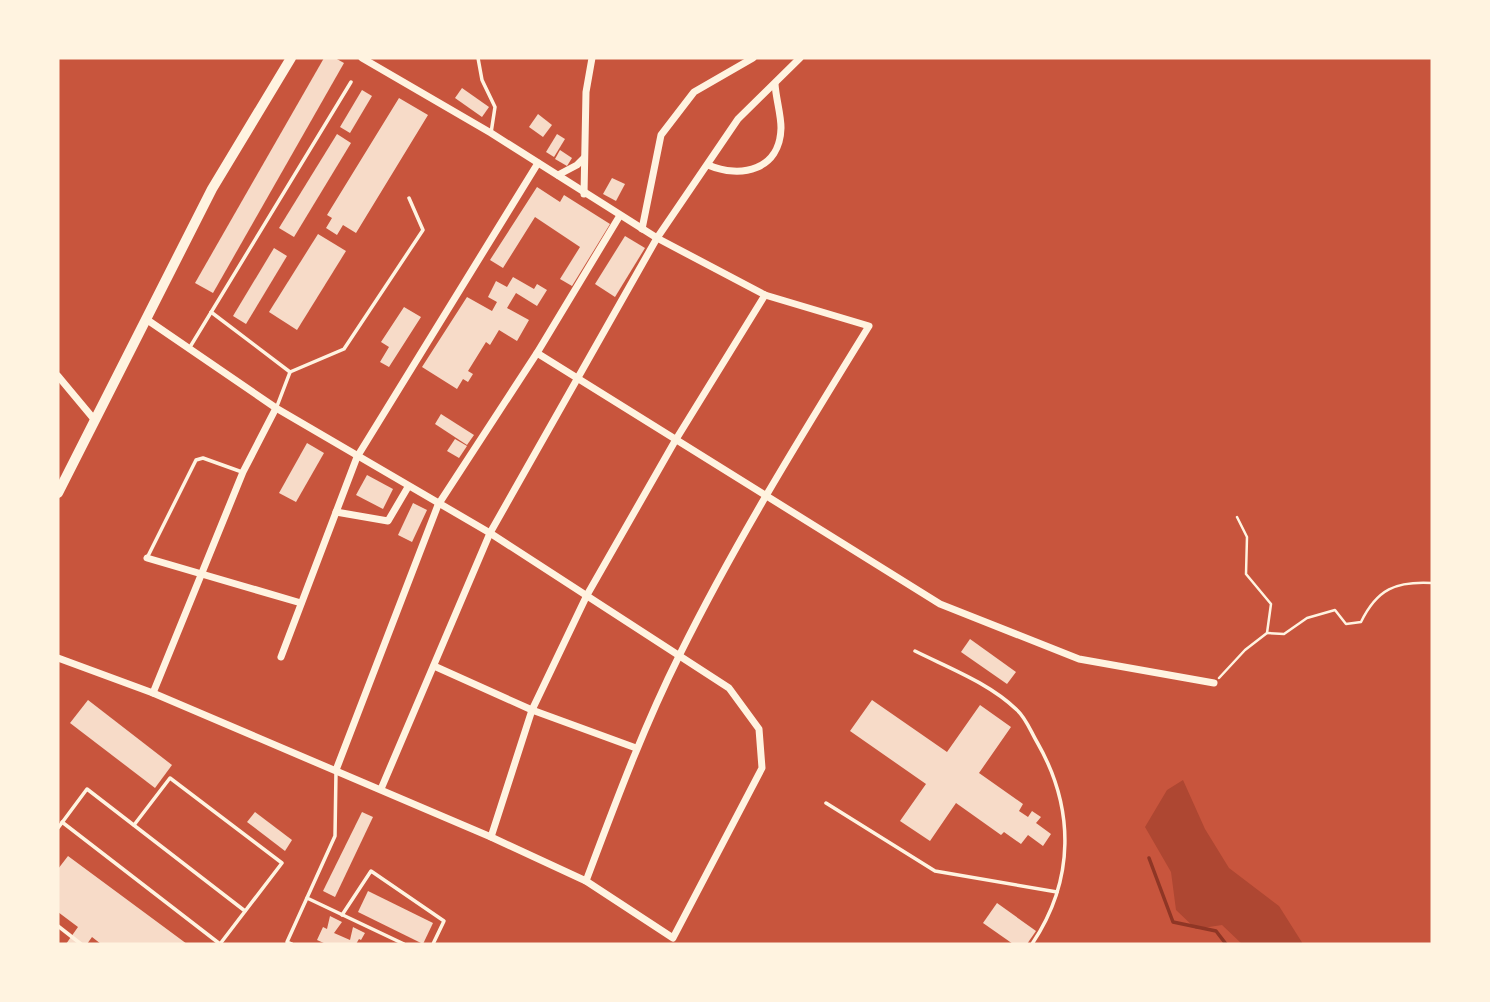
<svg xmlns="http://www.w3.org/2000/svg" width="1490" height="1002" font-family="'Nunito Sans',sans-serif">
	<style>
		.green { fill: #ae4732 }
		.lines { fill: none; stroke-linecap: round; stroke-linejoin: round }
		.stream { stroke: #8f3625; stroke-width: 3.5 }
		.building { fill: #f7dbc8 }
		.path { stroke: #fff3e0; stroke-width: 2.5 }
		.service { stroke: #fff3e0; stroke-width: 3.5 }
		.minor { stroke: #fff3e0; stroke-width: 7 }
		.secondary { stroke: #fff3e0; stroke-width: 10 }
	</style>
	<rect width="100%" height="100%" fill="#c8553d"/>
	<path class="green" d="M1183,780L1205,829L1229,868L1279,906L1303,944H1242L1222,925L1196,929L1176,910L1171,872L1145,827L1167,790Z"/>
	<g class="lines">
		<path class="stream" d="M1149,858L1173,922L1216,931L1226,944"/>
	</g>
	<g class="building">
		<path d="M324,58H335L344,63L213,293L195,283Z"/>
		<path d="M462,88L489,107L482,117L455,98Z"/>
		<path d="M362,90L372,96L350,133L340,127Z"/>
		<path d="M399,98L428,115L356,233L343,225L337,235L326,228L332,218L327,215Z"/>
		<path d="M538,114L552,125L543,137L529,127Z"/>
		<path d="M337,134L351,143L294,237L279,228Z"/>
		<path d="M557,134L565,139L554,157L546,152Z"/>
		<path d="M560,150L572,158L567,166L555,159Z"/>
		<path d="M612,178L625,184L616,201L603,194Z"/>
		<path d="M537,187L560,202L564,195L610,224L572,286L560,279L580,247L535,217L503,268L490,260Z"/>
		<path d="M318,234L346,251L297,330L269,312Z"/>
		<path d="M625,236L645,248L615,297L595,284Z"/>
		<path d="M274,248L287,256L246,324L233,316Z"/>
		<path d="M513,277L534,289L537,284L547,290L537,306L516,293L507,308L529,320L517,341L499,330L490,345L486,342L468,371L473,374L468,382L463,379L457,389L422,367L467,297L492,311L497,302L488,297L496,281L507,287Z"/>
		<path d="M404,307L421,317L389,367L380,362L389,347L381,342Z"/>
		<path d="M441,414L474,435L467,445L435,424Z"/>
		<path d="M455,439L467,446L459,458L447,451Z"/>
		<path d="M307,443L324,453L296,502L279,493Z"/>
		<path d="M367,475L393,489L383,509L356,495Z"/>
		<path d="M413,503L427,510L412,542L398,535Z"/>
		<path d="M970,639L1016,672L1007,684L961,652Z"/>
		<path d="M88,700L172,765L155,788L70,723Z"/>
		<path d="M872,700L947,752L980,705L1011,727L979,773L1023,804L1019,811L1028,817L1032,811L1041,817L1036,823L1051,834L1043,846L1028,835L1021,844L1004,832L1001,835L956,803L930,841L900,821L926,784L850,731Z"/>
		<path d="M255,812L292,840L285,851L247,822Z"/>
		<path d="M362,812L373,817L335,897L323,891Z"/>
		<path d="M68,856L187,944H101L92,937L87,944H66L78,927L58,912V869Z"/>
		<path d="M368,891L433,923L423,944L358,912Z"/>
		<path d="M997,903L1036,931L1027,944H1013L983,923Z"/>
		<path d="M330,916L342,922L334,933L350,940L353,927L365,933L361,940L359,939L356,944H326L317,940L323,927L327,929Z"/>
	</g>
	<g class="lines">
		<g class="path">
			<path d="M1267,633L1284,634L1307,618L1335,610L1346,624L1361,622C1377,589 1396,581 1432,583"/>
			<path d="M1219,678L1245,650L1267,633L1271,604L1246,574L1247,537L1237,517"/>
		</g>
		<g class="service">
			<path d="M478,58L482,80L495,107L491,133"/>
			<path d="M211,312L290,372L344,349L423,230L409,198"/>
			<path d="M190,347L351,82"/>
			<path d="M277,406L290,372"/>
			<path d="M148,556L196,460L203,458L242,472"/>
			<path d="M915,651C949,668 989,683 1017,710C1026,718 1031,732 1037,742C1075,808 1075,880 1032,944"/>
			<path d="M826,803L935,871L1057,892"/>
			<path d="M62,822L220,944"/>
			<path d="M134,825L170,778L282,863L220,944"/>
			<path d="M58,828L87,789L245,911"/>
			<path d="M307,898L404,944"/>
			<path d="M342,915L371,871L444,921L433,944"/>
			<path d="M58,926L81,944"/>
			<path d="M292,944L287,942L335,836L336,772"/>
		</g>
		<g class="minor">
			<path d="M362,58L491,133L657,238L765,295L869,326C803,433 736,541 680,654C643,728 615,804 586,881"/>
			<path d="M708,165C741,179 780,170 781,128C781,114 776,99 775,84"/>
			<path d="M558,175L577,165L584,158"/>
			<path d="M584,194L586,92L592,58"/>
			<path d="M642,229L661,135L694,92L753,58"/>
			<path d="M537,353L940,604L1079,659L1214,683"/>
			<path d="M58,376L93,418"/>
			<path d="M336,512L388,521L408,487"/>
			<path d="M147,558L301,603"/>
			<path d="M281,657L357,457L538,163"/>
			<path d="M58,658L153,693L491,837L586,881L673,938L762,768L759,729L729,688L490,533L276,408L146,319"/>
			<path d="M434,666L532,710L636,748"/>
			<path d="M153,693L243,472L276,408"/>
			<path d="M336,770L438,505L537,353L619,217"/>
			<path d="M381,789L490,533L657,238L738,119L800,58"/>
			<path d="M491,837L532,710L587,595L675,441L765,295"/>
		</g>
		<path class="secondary" d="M58,493L212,189L291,58"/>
	</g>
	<rect width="1490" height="1002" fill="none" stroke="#fff3e0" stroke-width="119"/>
</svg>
